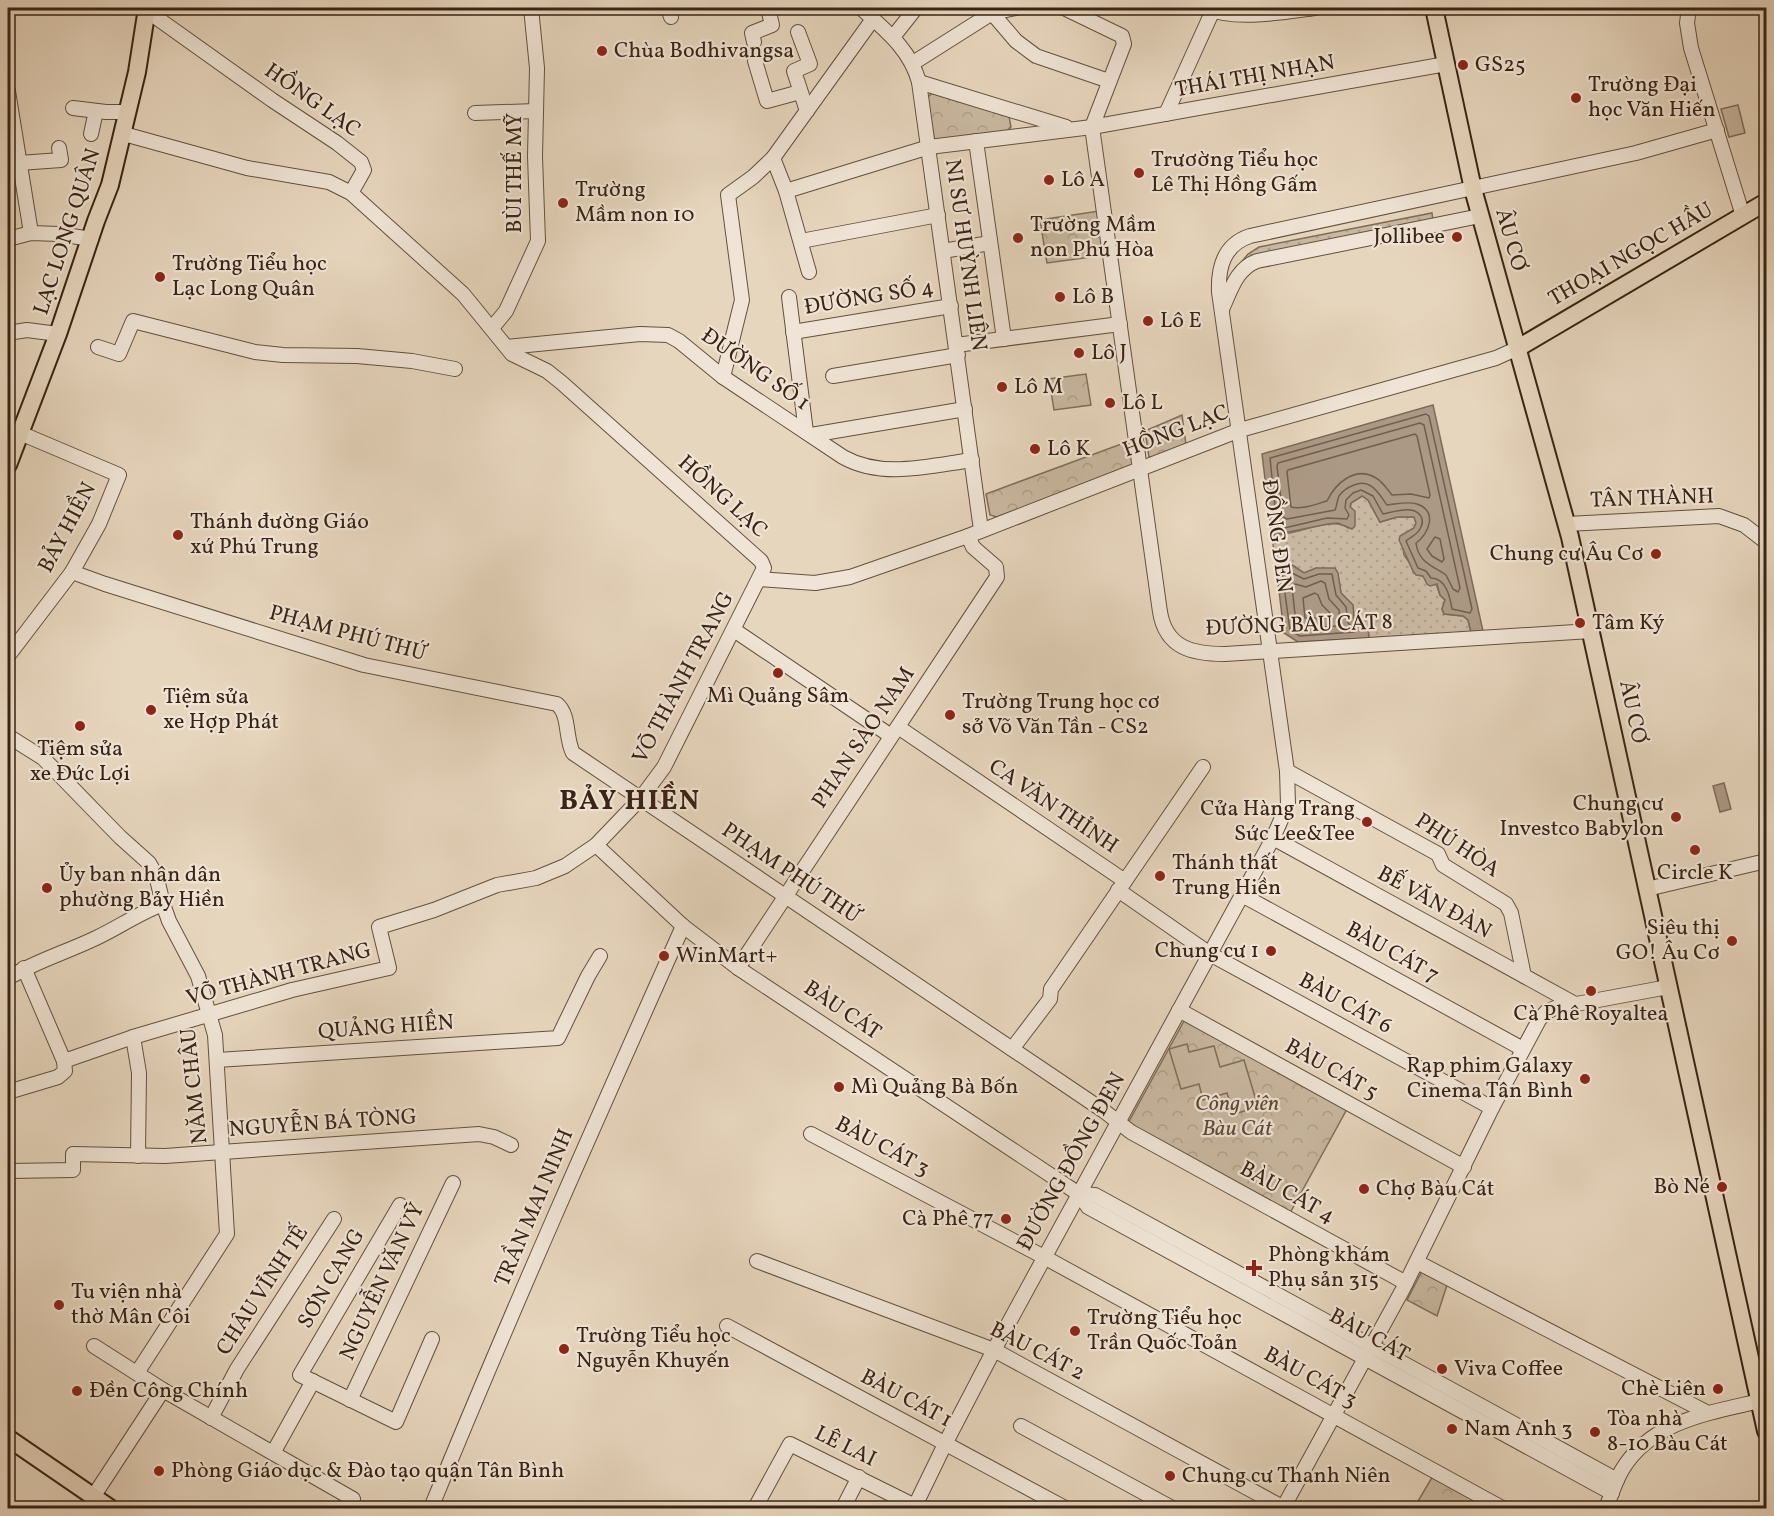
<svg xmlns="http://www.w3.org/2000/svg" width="1774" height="1516" font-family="Vollkorn,serif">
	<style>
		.grass { fill: url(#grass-dots); stroke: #816e5b; stroke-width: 1.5 }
		.park { fill: url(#park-crowns); stroke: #816e5b; stroke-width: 1.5 }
		.garden { fill: #c9b8a1; stroke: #816e5b; stroke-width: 1.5 }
		.water { fill: #ac9985; stroke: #7e6a58; stroke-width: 1.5 }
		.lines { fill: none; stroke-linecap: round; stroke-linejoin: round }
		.shore { stroke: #725e4d; stroke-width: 1.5 }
		.minor-casing { stroke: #64503f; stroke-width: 16 }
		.major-casing { stroke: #392315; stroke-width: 20 }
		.minor { stroke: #efe4d5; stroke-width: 14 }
		.major { stroke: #e7d6be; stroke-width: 16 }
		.poi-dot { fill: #8f2418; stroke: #efe4d5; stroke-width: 2 }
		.labels { text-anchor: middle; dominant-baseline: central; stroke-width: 4.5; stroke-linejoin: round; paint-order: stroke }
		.poi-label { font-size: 22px; fill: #392315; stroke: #efe4d5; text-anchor: start }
		.street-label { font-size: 22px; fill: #392315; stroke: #efe4d5 }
		.park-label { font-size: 22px; font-style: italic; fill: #5d4838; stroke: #efe4d5 }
		.district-label { font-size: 28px; font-weight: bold; letter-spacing: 1.5px; fill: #392315; stroke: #efe4d5 }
	</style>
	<defs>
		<pattern id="grass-dots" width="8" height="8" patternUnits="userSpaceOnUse" patternTransform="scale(1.5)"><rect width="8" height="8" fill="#c9b8a1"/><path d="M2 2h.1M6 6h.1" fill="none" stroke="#ad9e8a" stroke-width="1.8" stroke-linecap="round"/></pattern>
		<pattern id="park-crowns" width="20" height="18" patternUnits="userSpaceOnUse" patternTransform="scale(1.5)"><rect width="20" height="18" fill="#c9b8a1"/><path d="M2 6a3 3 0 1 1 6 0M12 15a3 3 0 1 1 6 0" fill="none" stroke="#ad9e8a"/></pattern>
	</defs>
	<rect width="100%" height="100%" fill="#e7d6be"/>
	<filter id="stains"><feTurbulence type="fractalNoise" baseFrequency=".00333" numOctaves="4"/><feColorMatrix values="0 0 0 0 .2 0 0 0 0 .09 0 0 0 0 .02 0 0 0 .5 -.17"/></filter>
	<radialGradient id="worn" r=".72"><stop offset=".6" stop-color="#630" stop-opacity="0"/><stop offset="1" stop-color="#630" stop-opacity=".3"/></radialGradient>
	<g class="grass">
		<path d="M1432,213L1433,221L1239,265L1248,254L1259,247Z"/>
		<path d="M1362,496L1368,500L1380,522L1397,517H1414L1416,523L1414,528L1401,536L1404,555L1411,565L1413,571L1436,584L1440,595L1445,600L1442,609L1444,614L1463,616L1468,620L1471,632L1369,638L1368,628L1354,621L1353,605L1341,593L1339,580L1317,568L1304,573L1294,566L1279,563L1276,565L1272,537L1274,535C1294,536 1333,515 1348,528L1351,503Z"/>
	</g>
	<g class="park">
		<path d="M932,93L1009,116L1011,127L1007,131L936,140L934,139L927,98Z"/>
		<path d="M1099,211L1106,255L1047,263L1040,220Z"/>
		<path d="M1086,374L1091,405L1054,410L1049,379Z"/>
		<path d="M1182,415L1186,445L1156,457H1149L1145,431Z"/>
		<path d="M1132,440L1133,467L997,517L990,515L986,494Z"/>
		<path d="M1184,1021L1347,1109L1290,1213L1127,1125Z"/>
		<path d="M1422,1271L1447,1285L1437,1316L1407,1300Z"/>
		<path d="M1434,1474L1482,1501L1477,1508H1414Z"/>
	</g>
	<g class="garden">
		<path d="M1738,105L1745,133L1729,137L1721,109Z"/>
		<path d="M1187,1044L1189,1052L1214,1046L1220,1067L1244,1060L1258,1107L1234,1114L1227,1093L1203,1100L1199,1084L1181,1089L1169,1049Z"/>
	</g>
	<g class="water">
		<path d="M1433,405L1483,631L1471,632L1468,620L1463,616L1444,614L1442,609L1445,600L1440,595L1437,584L1430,586L1427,584L1423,576L1416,575L1413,571L1399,540L1400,536L1414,528L1416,523L1414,517H1397L1380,522L1368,500L1362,496L1351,503L1350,507L1355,511V526L1352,529L1338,523L1328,524L1274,535L1272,537L1262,454Z"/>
		<path d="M1287,562L1304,573L1316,568H1335L1338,573L1341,593L1353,605L1354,621L1368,628L1369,638L1298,642L1284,633L1276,565L1279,563Z"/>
		<path d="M1724,783L1731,809L1720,812L1713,786Z"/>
	</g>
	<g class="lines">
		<g class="shore">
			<path d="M1426,414L1429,416L1472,609L1470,613L1452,609C1450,597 1446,578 1431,578L1426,571L1418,568L1406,541C1410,537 1417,535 1420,529C1422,525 1423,523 1422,519C1417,503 1394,512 1383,514L1373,496L1361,490L1353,493L1346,500L1345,508L1349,515L1347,519L1327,518L1280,529L1277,526L1270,458Z"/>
			<path d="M1420,423L1424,425L1460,588L1458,592L1453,589L1446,575C1433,566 1418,562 1416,543C1429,534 1438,511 1417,504C1408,501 1397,504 1387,505C1379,494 1371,478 1354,485C1349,487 1342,491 1339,496C1337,500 1337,506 1335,510L1287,519L1283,517L1277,466L1278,463Z"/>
			<path d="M1415,434L1417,436L1430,495L1429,498L1411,494L1392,495C1387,489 1383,482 1376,478C1355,465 1335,484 1327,501C1316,504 1302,510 1291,507L1287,472L1288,470Z"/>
			<path d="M1435,537L1440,539L1444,559L1442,562L1432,556L1427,549Z"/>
			<path d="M1284,569L1304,579L1319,574H1332L1336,595L1346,607L1348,623L1354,629V632L1300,636L1290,630L1282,572Z"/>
			<path d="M1321,581L1325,583L1329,599L1339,610L1340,625L1338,626L1301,628L1296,624L1292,586L1295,584L1306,587Z"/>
			<path d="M1315,593L1318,595L1322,605L1330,613L1328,618H1305L1303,598Z"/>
		</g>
		<defs>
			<g id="minor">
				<path d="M143,8L272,100L337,143L361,162L364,170L351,193"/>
				<path d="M668,8L671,17"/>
				<path d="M861,8C885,30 910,49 919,82L981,530"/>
				<path d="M1064,8L1122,36L1124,44L1092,127L1160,612C1166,648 1192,654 1225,654L1591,631"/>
				<path d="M1206,8C1236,21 1284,12 1315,8"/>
				<path d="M1689,8L1687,23L1691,48L1743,216"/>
				<path d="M992,13L1016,41L1036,56L1109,81"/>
				<path d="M798,32L810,64L794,71L807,111"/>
				<path d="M893,37L916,8"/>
				<path d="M754,42L752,33L772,25L768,8"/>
				<path d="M755,61L767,101L800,92"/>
				<path d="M913,63L992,13L1016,8"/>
				<path d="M919,82L1066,127"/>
				<path d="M8,91L31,233"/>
				<path d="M73,108L106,112H128"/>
				<path d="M475,113L536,111"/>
				<path d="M1166,114L1214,8"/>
				<path d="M91,134L96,111"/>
				<path d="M976,141L1004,339"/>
				<path d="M773,158L786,191L809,272"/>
				<path d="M19,163L61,160L59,148"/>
				<path d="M786,191L929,147L1092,127L1446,64"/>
				<path d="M8,239L31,233L59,234L91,239"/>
				<path d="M801,241L938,215"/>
				<path d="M943,251L990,243"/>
				<path d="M789,297L806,432"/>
				<path d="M1222,309C1231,290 1236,269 1257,261L1480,216"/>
				<path d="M492,328L506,311L538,241L535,156L537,68L531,8"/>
				<path d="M793,332L951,306"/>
				<path d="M8,333L27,330L58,334"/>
				<path d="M956,345L1120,324"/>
				<path d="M98,347L119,354L133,321L255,352L283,355L357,356L412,361L455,369"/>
				<path d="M507,347L640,334L668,335L679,341L723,377L843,457C882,479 929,466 972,460"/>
				<path d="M833,376L958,355"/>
				<path d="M723,377L742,300L728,195L753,177L773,158L873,19"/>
				<path d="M811,435L965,409"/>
				<path d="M1567,524L1719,516L1744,525L1766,542"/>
				<path d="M72,572L105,584L364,665L557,704C570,715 565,738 573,753L1104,1111L1131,1132L1406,1283"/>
				<path d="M759,579L815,583L850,577L968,536L1240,430L1496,358L1518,348"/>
				<path d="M734,630L891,736"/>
				<path d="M8,656L72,572L99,524L119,475L20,433"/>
				<path d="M898,727L1125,881"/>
				<path d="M8,736L43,758L120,837L149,863L156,875L163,904L169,921L198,976L215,1035L227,1234L137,1373"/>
				<path d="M1287,771L1438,854L1443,865L1506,904L1511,913L1524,976"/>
				<path d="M1273,838L1575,1004"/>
				<path d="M596,845L683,926L738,968L1079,1194L1088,1207L1612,1493"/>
				<path d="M1647,889L1766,861"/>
				<path d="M1118,890L1210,954L1492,1108"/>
				<path d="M1242,895L1523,1049"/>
				<path d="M24,968L64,1061"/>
				<path d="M738,968L997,577L996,567L973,547L968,536"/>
				<path d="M8,978C36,961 67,952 96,938C119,927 139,913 163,904"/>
				<path d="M1179,1010L1464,1167"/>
				<path d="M133,1037L139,1073L138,1156"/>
				<path d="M1012,1049L1050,999L1051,989L1203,767"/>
				<path d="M217,1060L558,1038L588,976L600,956"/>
				<path d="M8,1092L58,1077L65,1071L64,1061L133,1037L292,990L389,968L379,927L434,910L497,885L536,878L565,866L596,845L641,798L664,767L764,568L761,561L562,383L547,371L512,354L463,294L351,193L329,182L247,168L124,134"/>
				<path d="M811,1134L1044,1257L1502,1508"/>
				<path d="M8,1171L73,1170V1154L165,1156L479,1134L494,1137L511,1145"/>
				<path d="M1079,1194L1095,1195L1617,1480"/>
				<path d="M400,1205L300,1375L396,1422L432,1339"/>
				<path d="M757,1261L994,1350L1284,1508"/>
				<path d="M1417,1262L1708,1413"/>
				<path d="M727,1326L1065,1508"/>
				<path d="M94,1346L163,1390L353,1499"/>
				<path d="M350,1400L453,1183"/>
				<path d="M211,1418L237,1369L334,1219"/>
				<path d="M1021,1426L1172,1508"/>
				<path d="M273,1453L313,1381"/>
				<path d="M93,1497L163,1390"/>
				<path d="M431,1508C511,1312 597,1119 683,926"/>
				<path d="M755,1508L790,1444L915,1506"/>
				<path d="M843,1508L859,1477"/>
				<path d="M914,1508L945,1444L994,1350L1273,838L1288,804L1287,771L1219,292C1218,268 1223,245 1250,236L1636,153L1717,130"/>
				<path d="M1283,1508L1403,1289L1492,1108L1539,1020L1546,1012L1555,1008L1668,987"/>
				<path d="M1606,1508C1611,1496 1615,1482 1622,1470C1651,1421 1709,1413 1760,1401"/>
			</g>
			<g id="major">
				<path d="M1434,8L1473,189L1570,537L1766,1431"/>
				<path d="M1518,348L1766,202"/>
				<path d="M8,465L58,334L96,221L110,185L137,72L147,8"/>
				<path d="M8,1438L110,1508"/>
			</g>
		</defs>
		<use href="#minor" class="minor-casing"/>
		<use href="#major" class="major-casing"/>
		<use href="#minor" class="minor"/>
		<use href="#major" class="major"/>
	</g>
	<g class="poi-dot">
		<circle cx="602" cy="51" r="6"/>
		<circle cx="1463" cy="65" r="6"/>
		<circle cx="1576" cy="98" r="6"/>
		<circle cx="1139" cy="173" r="6"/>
		<circle cx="1049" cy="180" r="6"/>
		<circle cx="563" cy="203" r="6"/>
		<circle cx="1457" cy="237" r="6"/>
		<circle cx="1018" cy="238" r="6"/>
		<circle cx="160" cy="277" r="6"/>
		<circle cx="1060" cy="297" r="6"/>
		<circle cx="1148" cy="321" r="6"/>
		<circle cx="1079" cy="353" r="6"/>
		<circle cx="1002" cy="387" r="6"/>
		<circle cx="1110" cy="403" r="6"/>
		<circle cx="1035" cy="449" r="6"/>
		<circle cx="178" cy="535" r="6"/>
		<circle cx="1656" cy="554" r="6"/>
		<circle cx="1580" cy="623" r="6"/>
		<circle cx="778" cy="673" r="6"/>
		<circle cx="151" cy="710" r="6"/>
		<circle cx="950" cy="715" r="6"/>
		<circle cx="80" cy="726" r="6"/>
		<circle cx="1676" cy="817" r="6"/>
		<circle cx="1367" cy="822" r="6"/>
		<circle cx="1695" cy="850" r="6"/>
		<circle cx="1160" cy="876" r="6"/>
		<circle cx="47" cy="888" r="6"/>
		<circle cx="1732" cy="941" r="6"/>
		<circle cx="1271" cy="951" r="6"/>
		<circle cx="664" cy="956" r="6"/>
		<circle cx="1591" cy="991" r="6"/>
		<circle cx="1585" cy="1079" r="6"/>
		<circle cx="839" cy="1087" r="6"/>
		<circle cx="1722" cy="1187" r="6"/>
		<circle cx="1364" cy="1189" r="6"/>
		<circle cx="1006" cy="1219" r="6"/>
		<path d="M1251 1259h6v6h6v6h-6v6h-6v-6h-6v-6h6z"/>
		<circle cx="59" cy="1305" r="6"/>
		<circle cx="1075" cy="1331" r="6"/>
		<circle cx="564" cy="1349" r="6"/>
		<circle cx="1442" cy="1369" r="6"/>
		<circle cx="1718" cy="1389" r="6"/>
		<circle cx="77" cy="1391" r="6"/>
		<circle cx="1452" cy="1429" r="6"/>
		<circle cx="1595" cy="1432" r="6"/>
		<circle cx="159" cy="1471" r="6"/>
		<circle cx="1170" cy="1476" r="6"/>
	</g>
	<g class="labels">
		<g class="poi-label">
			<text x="614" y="51">Chùa Bodhivangsa</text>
			<text x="1475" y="65">GS25</text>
			<text x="1588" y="85">Trường Đại<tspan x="1588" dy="25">học Văn Hiến</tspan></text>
			<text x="1151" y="160">Trươờng Tiểu học<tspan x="1151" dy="25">Lê Thị Hồng Gấm</tspan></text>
			<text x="1061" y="180">Lô A</text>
			<text x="575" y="190">Trường<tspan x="575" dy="25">Mầm non 10</tspan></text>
			<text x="1030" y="225">Trường Mầm<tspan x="1030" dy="25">non Phú Hòa</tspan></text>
			<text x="1445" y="237" text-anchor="end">Jollibee</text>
			<text x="172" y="264">Trường Tiểu học<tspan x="172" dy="25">Lạc Long Quân</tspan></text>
			<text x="1072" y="297">Lô B</text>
			<text x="1160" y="321">Lô E</text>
			<text x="1091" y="353">Lô J</text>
			<text x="1014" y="387">Lô M</text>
			<text x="1122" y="403">Lô L</text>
			<text x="1047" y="449">Lô K</text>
			<text x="190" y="522">Thánh đường Giáo<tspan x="190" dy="25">xứ Phú Trung</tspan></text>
			<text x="1644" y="554" text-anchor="end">Chung cư Âu Cơ</text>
			<text x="1592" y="623">Tâm Ký</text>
			<text x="778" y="696" text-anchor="middle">Mì Quảng Sâm</text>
			<text x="163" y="697">Tiệm sửa<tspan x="163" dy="25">xe Hợp Phát</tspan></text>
			<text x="962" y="702">Trường Trung học cơ<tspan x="962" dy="25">sở Võ Văn Tần - CS2</tspan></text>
			<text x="80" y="749" text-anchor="middle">Tiệm sửa<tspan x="80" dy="25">xe Đức Lợi</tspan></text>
			<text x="1664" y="804" text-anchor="end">Chung cư<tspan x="1664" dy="25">Investco Babylon</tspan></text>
			<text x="1355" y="809" text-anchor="end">Cửa Hàng Trang<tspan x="1355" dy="25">Sức Lee&amp;Tee</tspan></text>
			<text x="1172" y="863">Thánh thất<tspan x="1172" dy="25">Trung Hiền</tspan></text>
			<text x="1695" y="873" text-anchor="middle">Circle K</text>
			<text x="59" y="875">Ủy ban nhân dân<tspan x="59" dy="25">phường Bảy Hiền</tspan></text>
			<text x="1720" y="928" text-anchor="end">Siêu thị<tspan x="1720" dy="25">GO! Âu Cơ</tspan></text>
			<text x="1259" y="951" text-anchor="end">Chung cư 1</text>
			<text x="676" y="956">WinMart+</text>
			<text x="1591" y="1014" text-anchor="middle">Cà Phê Royaltea</text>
			<text x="1573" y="1066" text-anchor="end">Rạp phim Galaxy<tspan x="1573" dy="25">Cinema Tân Bình</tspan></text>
			<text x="851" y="1087">Mì Quảng Bà Bốn</text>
			<text x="1710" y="1187" text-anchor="end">Bò Né</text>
			<text x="1376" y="1189">Chợ Bàu Cát</text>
			<text x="994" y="1219" text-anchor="end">Cà Phê 77</text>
			<text x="1268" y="1255">Phòng khám<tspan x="1268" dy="25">Phụ sản 315</tspan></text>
			<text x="71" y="1292">Tu viện nhà<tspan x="71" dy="25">thờ Mân Côi</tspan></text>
			<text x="1087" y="1318">Trường Tiểu học<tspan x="1087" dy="25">Trần Quốc Toản</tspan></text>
			<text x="576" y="1336">Trường Tiểu học<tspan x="576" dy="25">Nguyễn Khuyến</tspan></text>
			<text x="1454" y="1369">Viva Coffee</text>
			<text x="1706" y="1389" text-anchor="end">Chè Liên</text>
			<text x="89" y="1391">Đền Công Chính</text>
			<text x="1607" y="1419">Tòa nhà<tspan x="1607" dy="25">8-10 Bàu Cát</tspan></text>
			<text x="1464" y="1429">Nam Anh 3</text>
			<text x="171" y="1471">Phòng Giáo dục &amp; Đào tạo quận Tân Bình</text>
			<text x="1182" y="1476">Chung cư Thanh Niên</text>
		</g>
		<g class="street-label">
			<text transform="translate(1255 77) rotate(-10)">THÁI THỊ NHẠN</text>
			<text transform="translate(312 101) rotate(35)">HỒNG LẠC</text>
			<text transform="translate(515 173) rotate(-90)">BÙI THẾ MỸ</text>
			<text transform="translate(68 232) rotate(-72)">LẠC LONG QUÂN</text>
			<text transform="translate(1510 240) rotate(74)">ÂU CƠ</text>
			<text transform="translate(965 255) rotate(82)">NI SƯ HUỲNH LIÊN</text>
			<text transform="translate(1631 255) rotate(-30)">THOẠI NGỌC HẦU</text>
			<text transform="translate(869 298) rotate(-9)">ĐƯỜNG SỐ 4</text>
			<text transform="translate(755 370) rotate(35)">ĐƯỜNG SỐ 1</text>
			<text transform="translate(1176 432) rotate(-21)">HỒNG LẠC</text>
			<text transform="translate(722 497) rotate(42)">HỒNG LẠC</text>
			<text transform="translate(1652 499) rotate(-2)">TÂN THÀNH</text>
			<text transform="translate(68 528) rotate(-62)">BẢY HIỀN</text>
			<text transform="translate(1276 536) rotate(82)">ĐỒNG ĐEN</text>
			<text transform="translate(1299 626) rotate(-2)">ĐƯỜNG BÀU CÁT 8</text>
			<text transform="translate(348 634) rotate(15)">PHẠM PHÚ THỨ</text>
			<text transform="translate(684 678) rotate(-62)">VÕ THÀNH TRANG</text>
			<text transform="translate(1632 712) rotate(78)">ÂU CƠ</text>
			<text transform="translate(864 738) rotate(-56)">PHAN SÀO NAM</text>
			<text transform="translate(1053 807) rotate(34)">CA VĂN THỈNH</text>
			<text transform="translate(1457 846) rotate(34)">PHÚ HÒA</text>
			<text transform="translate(791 874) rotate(34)">PHẠM PHÚ THỨ</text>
			<text transform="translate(1434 903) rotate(29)">BẾ VĂN ĐÀN</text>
			<text transform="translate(1392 953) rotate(29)">BÀU CÁT 7</text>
			<text transform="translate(279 975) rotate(-15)">VÕ THÀNH TRANG</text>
			<text transform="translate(1345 1004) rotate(29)">BÀU CÁT 6</text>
			<text transform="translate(842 1011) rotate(34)">BÀU CÁT</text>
			<text transform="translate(386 1028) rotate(-4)">QUẢNG HIỀN</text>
			<text transform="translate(1331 1070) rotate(29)">BÀU CÁT 5</text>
			<text transform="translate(195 1086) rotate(-96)">NĂM CHÂU</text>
			<text transform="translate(323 1124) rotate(-4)">NGUYỄN BÁ TÒNG</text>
			<text transform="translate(882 1147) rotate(28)">BÀU CÁT 3</text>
			<text transform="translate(1072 1162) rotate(-61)">ĐƯỜNG ĐỒNG ĐEN</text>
			<text transform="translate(1287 1193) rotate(29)">BÀU CÁT 4</text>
			<text transform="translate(535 1208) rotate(-67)">TRẦN MAI NINH</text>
			<text transform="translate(332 1279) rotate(-60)">SƠN CANG</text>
			<text transform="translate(383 1282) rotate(-65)">NGUYỄN VĂN VỸ</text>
			<text transform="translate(263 1291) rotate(-57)">CHÂU VĨNH TẾ</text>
			<text transform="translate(1369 1336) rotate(29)">BÀU CÁT</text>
			<text transform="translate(1037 1352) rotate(27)">BÀU CÁT 2</text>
			<text transform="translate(1310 1378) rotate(29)">BÀU CÁT 3</text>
			<text transform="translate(906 1399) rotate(28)">BÀU CÁT 1</text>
			<text transform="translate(845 1447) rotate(26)">LÊ LAI</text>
		</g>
		<g class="park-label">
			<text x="1237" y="1104">Công viên<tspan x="1237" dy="25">Bàu Cát</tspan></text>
		</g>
		<g class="district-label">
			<text x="630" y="801">BẢY HIỀN</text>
		</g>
	</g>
	<rect width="1774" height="1516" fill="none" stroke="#e7d6be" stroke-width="30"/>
	<rect x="9" y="9" width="1756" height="1498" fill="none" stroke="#392315" stroke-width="3"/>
	<rect x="15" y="15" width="1744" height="1486" fill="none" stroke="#392315" stroke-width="1.5"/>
	<rect width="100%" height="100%" filter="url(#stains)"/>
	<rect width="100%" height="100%" fill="url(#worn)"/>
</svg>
